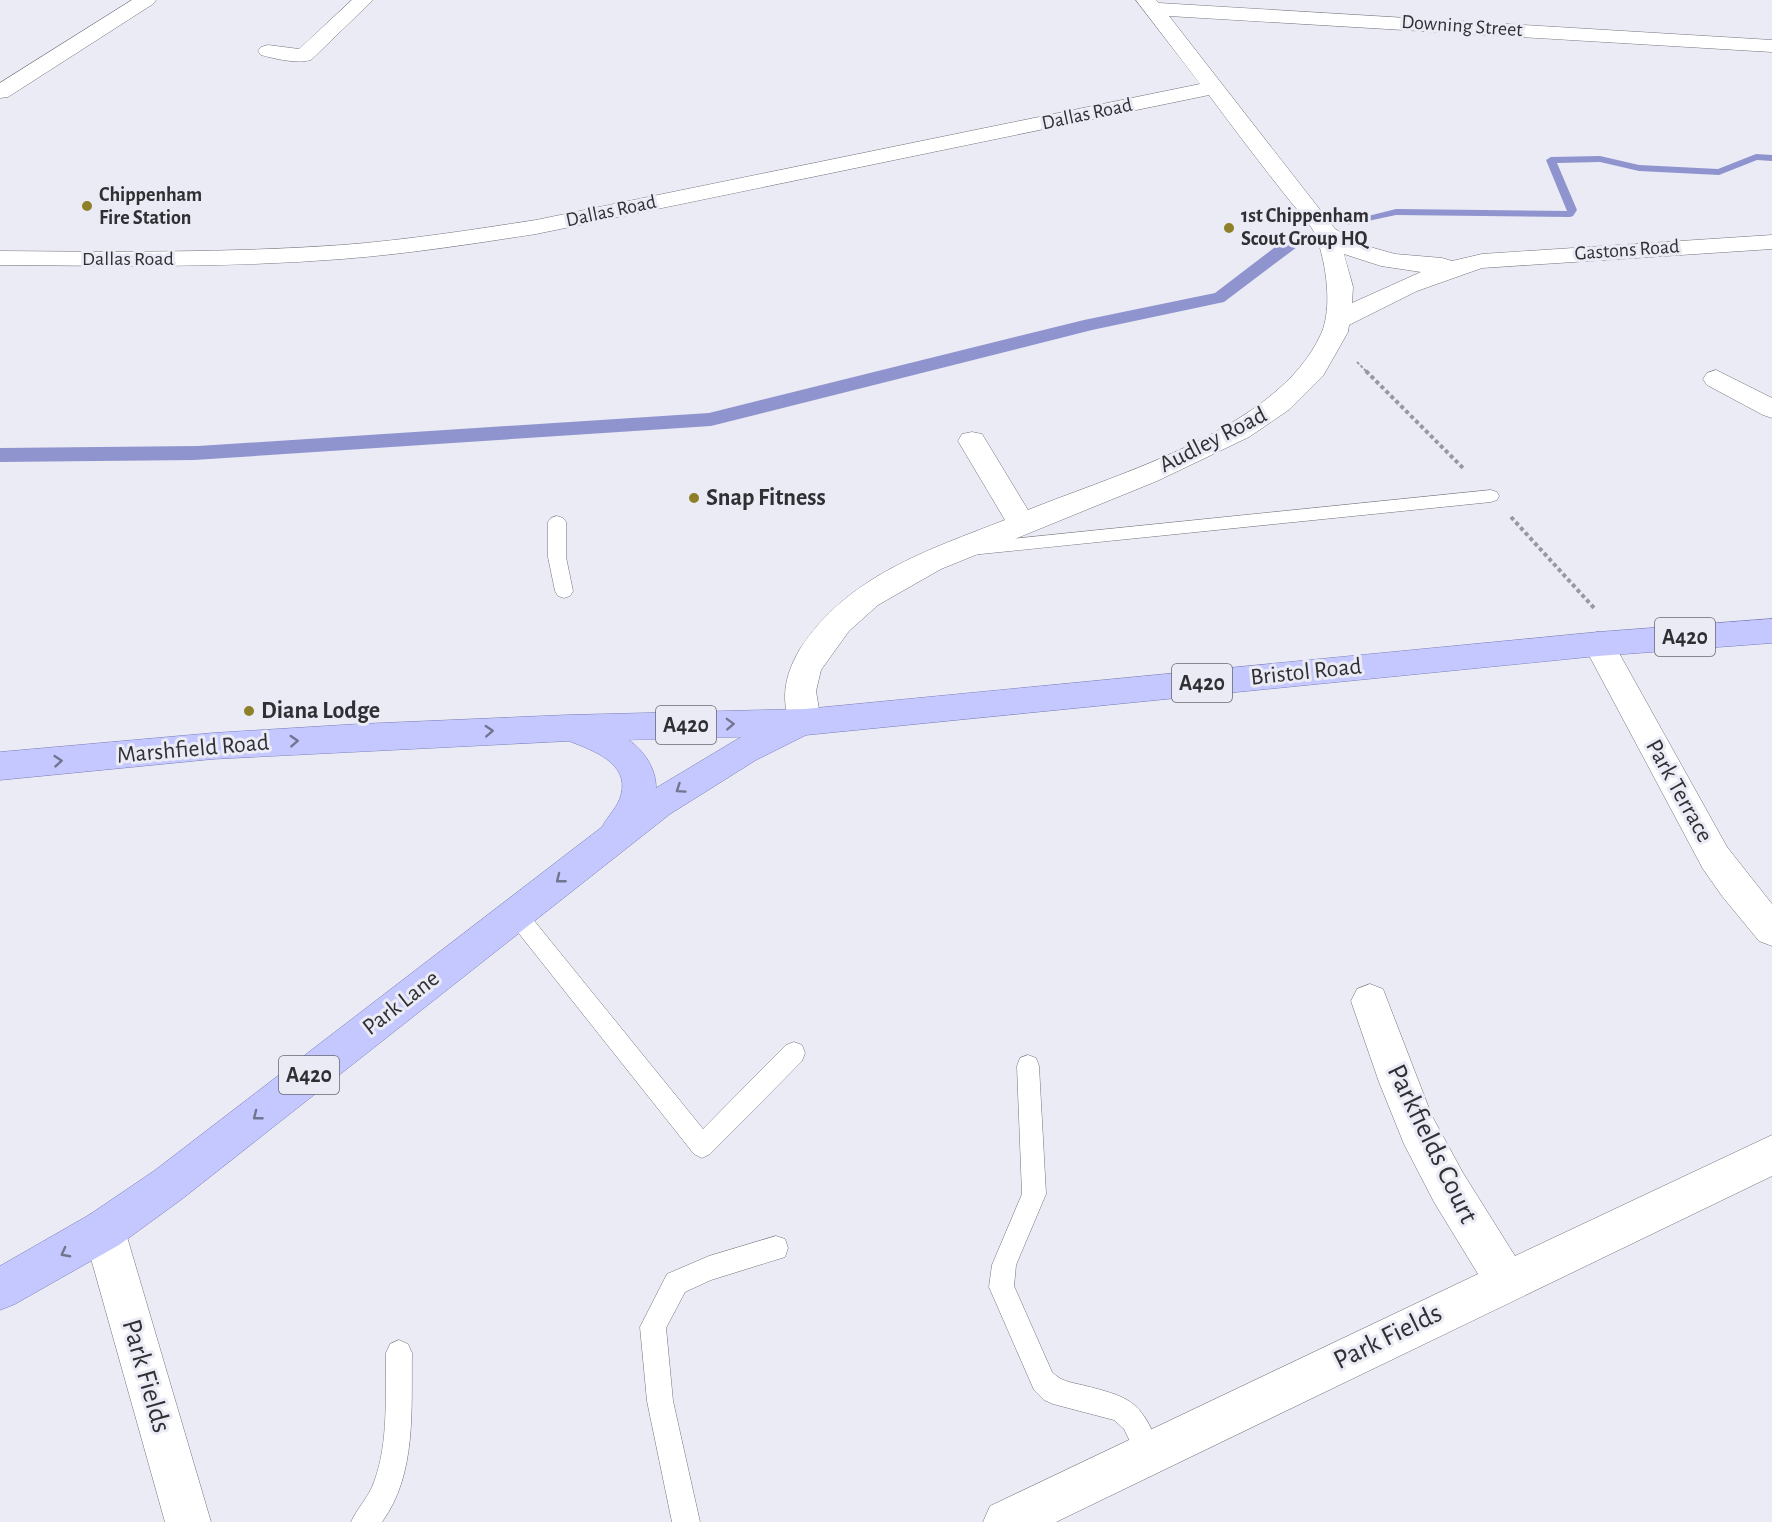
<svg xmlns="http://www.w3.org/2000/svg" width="1772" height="1522" font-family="'Alegreya Sans',sans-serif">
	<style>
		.water { fill: #9094ce }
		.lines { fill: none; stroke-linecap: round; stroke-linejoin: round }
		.stream { fill: #9094ce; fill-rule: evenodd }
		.lane-casing { stroke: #72737c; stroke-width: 1 }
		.street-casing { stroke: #72737c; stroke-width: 1 }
		.primary-casing { stroke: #787bb7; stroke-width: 1 }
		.path-far1 { stroke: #9898a0; stroke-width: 2; stroke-dasharray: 3 2; stroke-linecap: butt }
		.path { stroke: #9898a0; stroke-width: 4; stroke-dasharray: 4 3; stroke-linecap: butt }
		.lane { fill: #fff; fill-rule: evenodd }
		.street { fill: #fff; fill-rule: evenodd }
		.primary { fill: #c5c8fe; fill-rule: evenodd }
		.oneway { stroke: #73748f }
		.poi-dot { fill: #8d8028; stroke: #eaebf5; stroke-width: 2 }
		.labels { text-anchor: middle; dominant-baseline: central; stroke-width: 6; stroke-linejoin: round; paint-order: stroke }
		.far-street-label { font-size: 20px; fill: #303034; stroke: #eaebf5 }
		.far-poi-label { font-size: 20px; font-weight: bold; fill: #303034; stroke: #eaebf5; text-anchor: start }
		.shield { fill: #eaebf5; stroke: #68686e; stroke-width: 1.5 }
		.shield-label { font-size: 22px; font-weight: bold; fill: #303034 }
		.street-label { font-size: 24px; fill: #303034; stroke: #eaebf5 }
		.poi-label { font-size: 24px; font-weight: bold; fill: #303034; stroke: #eaebf5; text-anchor: start }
		.near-street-label { font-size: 28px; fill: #303034; stroke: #eaebf5 }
	</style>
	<rect width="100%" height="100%" fill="#eaebf5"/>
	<path class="water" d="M1287,238L1297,247L1224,302L1092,330L711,426L194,460L0,462V448L198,446L709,413L1084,320L1215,293Z"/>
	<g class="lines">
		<path class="stream" d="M1756,154L1772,155V161L1757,160L1719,175L1639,171L1600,162L1557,163L1577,210L1573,216L1570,217L1396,215L1349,225L1344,222L1396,209L1567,211L1546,160L1551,157L1600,156L1639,165L1718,169Z"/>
		<defs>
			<g id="lane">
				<path d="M1491,490L1497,492L1499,496L1497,500L1491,502L971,555L965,554L962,549L965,544L971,543Z"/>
				<path d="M557,516L563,518L566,522V557L573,591L570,596L564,598L558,596L555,591L548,557V522L551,518Z"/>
				<path d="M516,905L523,907L703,1129L786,1045L794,1042L802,1045L805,1053L802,1061L710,1154L702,1158L694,1154L509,921L505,914L509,907Z"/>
				<path d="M1028,1055L1036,1058L1039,1066L1046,1194L1016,1265L1014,1286L1052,1372C1061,1381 1069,1382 1082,1385C1135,1398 1141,1402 1162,1453L1158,1462L1149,1466L1140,1462L1124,1429L1114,1420L1053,1404L1044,1400L1034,1390L989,1287L992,1265L1022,1194L1017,1066L1020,1058Z"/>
				<path d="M776,1236L785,1239L788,1248L785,1257L711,1280L685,1292L666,1328L673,1401L700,1522H672L647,1401L640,1327L667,1274L709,1256Z"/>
				<path d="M399,1340L408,1344L412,1353C411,1409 417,1474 382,1522H351C357,1508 369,1497 374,1482C389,1442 385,1395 386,1353L390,1344Z"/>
			</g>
			<g id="street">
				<path d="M132,0H156L153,4L8,97L0,98V83Z"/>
				<path d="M352,0H373L311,60C296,64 276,59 261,55L258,51L261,47L268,45L299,49Z"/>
				<path d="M1136,0H1156L1159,3L1772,40V52L1169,16L1335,229L1363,245L1395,254L1442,258L1452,261L1482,254L1772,235V249L1482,268L1417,291L1349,325L1348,332L1323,376L1290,409L1249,437L1157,481L941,569L878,605L849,631L821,670L816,691L821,722L816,731L805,735L794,731C779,703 784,676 800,649C847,576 928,550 1005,520L958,441L962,434L972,432L982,434L1028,510C1119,473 1278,429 1321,334C1333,308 1326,262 1316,236C1310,222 1295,208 1286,196C1260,163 1234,129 1209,95L536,234C471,244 407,254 342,259C228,268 114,266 0,265V251C114,252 228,253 342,245C407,240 471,230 536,220L1200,84ZM1344,254L1381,266L1421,272L1352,303L1353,287Z"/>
				<path d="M1716,370L1772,398V418L1763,415L1707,385L1703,379L1707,373Z"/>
				<path d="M1598,632L1609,635L1727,847L1772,904V946L1759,941L1722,896L1703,869L1583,644L1587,635Z"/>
				<path d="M1370,984L1383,989L1432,1116L1463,1173L1515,1256L1772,1135V1176L1056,1522H983L990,1506L1478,1274L1434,1202L1404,1144L1379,1082L1351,1001L1357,989Z"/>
				<path d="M104,1209L119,1215L125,1230L211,1522H165L83,1230L89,1215Z"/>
			</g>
			<path id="primary" d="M1772,619V643L1598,656L806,735L756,760L670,814L182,1199L119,1245L15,1304L0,1310V1266L89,1215L154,1171L602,827C607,817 618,807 621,795C630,763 592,750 569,741L213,759L0,780V752L213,733L359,724L567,715L805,709L1598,632ZM741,737L656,788C656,768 644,751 629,740Z"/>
		</defs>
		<use href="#lane" class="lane-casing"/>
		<use href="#street" class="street-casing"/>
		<use href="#primary" class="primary-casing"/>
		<path class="path-far1" d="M1357,362L1367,372"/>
		<g class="path">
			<path d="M1366,371L1464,469"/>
			<path d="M1511,517L1595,609"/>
		</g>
		<use href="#lane" class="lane"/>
		<use href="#street" class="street"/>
		<use href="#primary" class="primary"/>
	</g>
	<defs><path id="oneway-chevron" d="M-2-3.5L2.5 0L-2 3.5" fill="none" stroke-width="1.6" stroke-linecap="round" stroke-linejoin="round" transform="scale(1.5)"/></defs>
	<g class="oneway">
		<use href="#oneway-chevron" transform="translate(730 724) rotate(-2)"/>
		<use href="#oneway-chevron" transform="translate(489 731) rotate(-3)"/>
		<use href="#oneway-chevron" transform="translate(294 741) rotate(-3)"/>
		<use href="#oneway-chevron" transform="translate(58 761) rotate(-5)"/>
		<use href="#oneway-chevron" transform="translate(680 789) rotate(146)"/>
		<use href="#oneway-chevron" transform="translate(560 879) rotate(142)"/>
		<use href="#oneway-chevron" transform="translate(257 1116) rotate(142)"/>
		<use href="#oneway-chevron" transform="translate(65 1253) rotate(152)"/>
	</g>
	<g class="poi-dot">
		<circle cx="87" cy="206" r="6"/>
		<circle cx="1229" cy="228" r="6"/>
		<circle cx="694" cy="498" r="6"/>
		<circle cx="249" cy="711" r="6"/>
	</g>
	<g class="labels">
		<g class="far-street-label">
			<text transform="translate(1462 26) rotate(4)">Downing Street</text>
			<text transform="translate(1087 114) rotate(-12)">Dallas Road</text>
			<text transform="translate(611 211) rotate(-12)">Dallas Road</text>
			<text transform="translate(1627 250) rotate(-4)">Gastons Road</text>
			<text x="128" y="259">Dallas Road</text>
		</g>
		<g class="far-poi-label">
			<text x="99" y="195">Chippenham<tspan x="99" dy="23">Fire Station</tspan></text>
			<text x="1241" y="216">1st Chippenham<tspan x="1241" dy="23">Scout Group HQ</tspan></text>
		</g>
		<g class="shield">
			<rect x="1655" y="618" width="60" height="38" rx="4.5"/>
			<rect x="1172" y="664" width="60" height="38" rx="4.5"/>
			<rect x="656" y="706" width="60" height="38" rx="4.5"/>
			<rect x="279" y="1056" width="60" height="38" rx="4.5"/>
		</g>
		<g class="shield-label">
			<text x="1685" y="637">A420</text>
			<text x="1202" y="683">A420</text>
			<text x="686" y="725">A420</text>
			<text x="309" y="1075">A420</text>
		</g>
		<g class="street-label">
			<text transform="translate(1213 440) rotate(-27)">Audley Road</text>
			<text transform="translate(1306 672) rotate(-6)">Bristol Road</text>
			<text transform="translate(193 749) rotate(-5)">Marshfield Road</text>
			<text transform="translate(1679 791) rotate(61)">Park Terrace</text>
			<text transform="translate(401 1003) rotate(-38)">Park Lane</text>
		</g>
		<g class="poi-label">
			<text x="706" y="498">Snap Fitness</text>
			<text x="261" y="711">Diana Lodge</text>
		</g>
		<g class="near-street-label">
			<text transform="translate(1432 1144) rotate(64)">Parkfields Court</text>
			<text transform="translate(1388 1337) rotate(-26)">Park Fields</text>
			<text transform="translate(146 1376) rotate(74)">Park Fields</text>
		</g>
	</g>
</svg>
